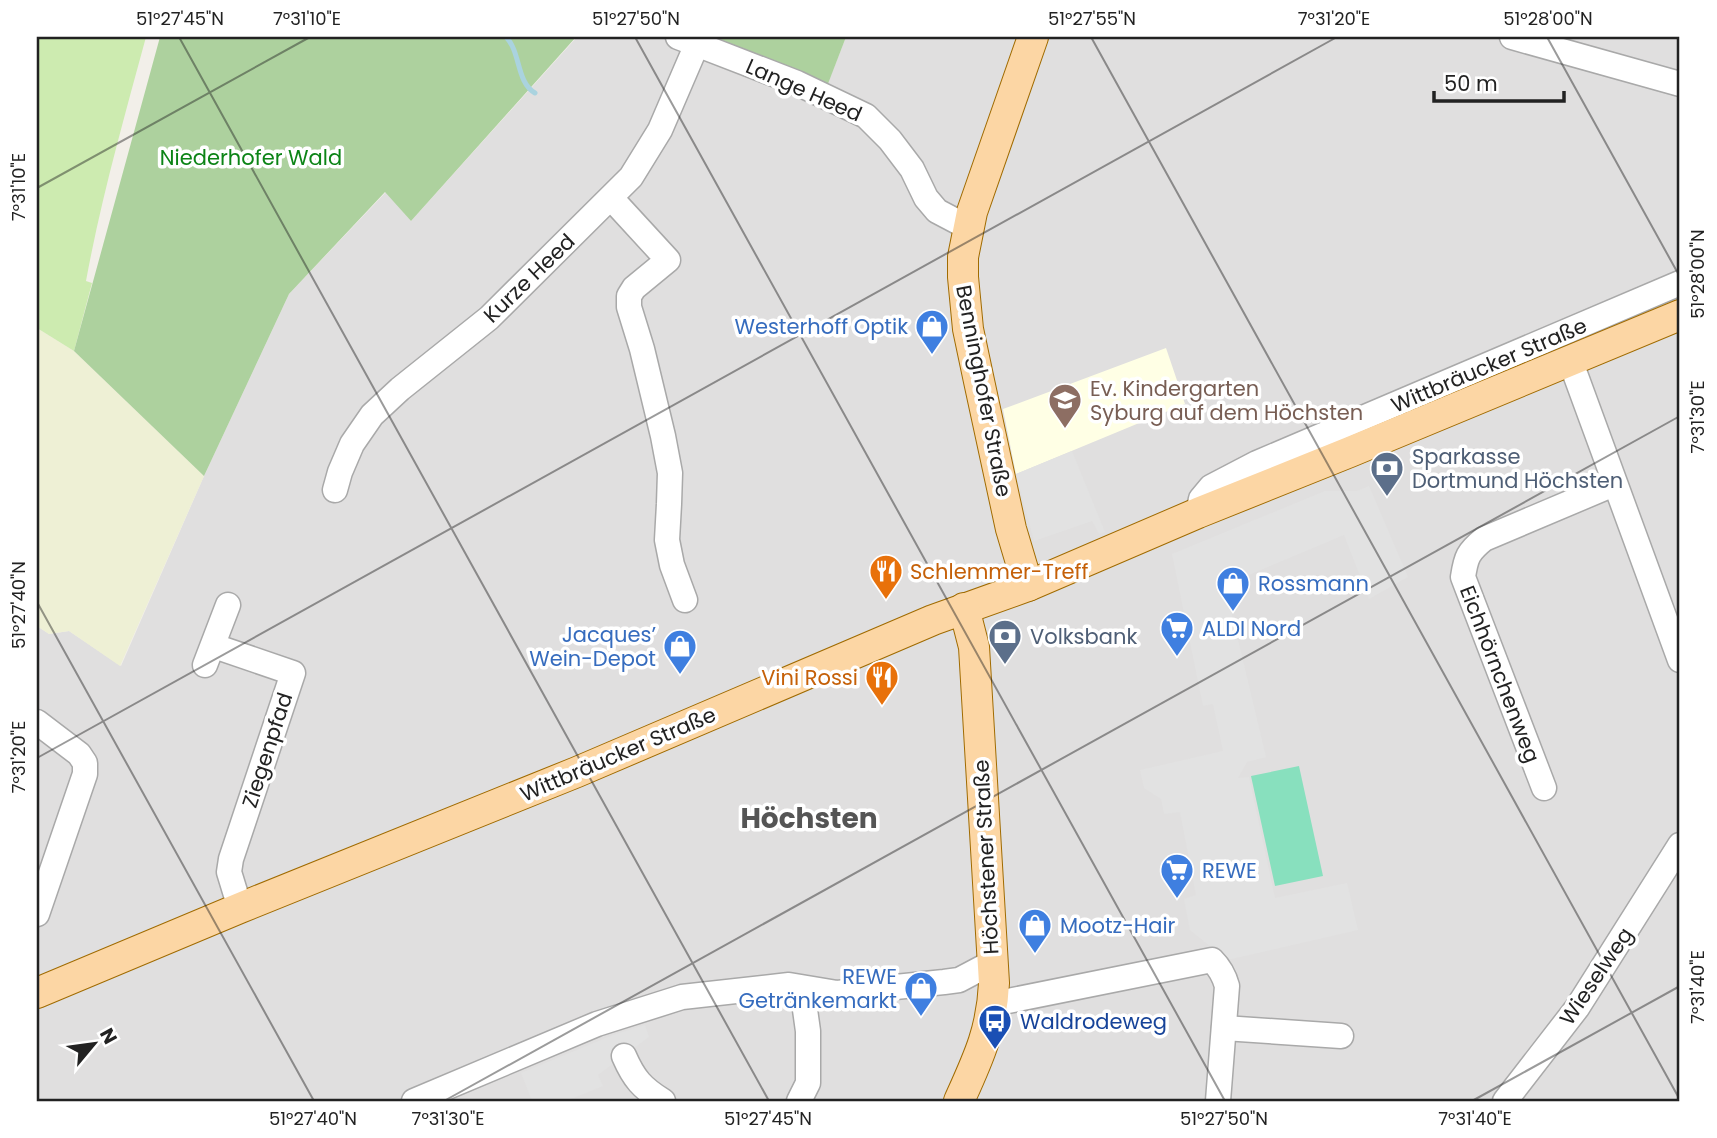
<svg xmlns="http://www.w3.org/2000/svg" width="1717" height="1138" font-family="Poppins,sans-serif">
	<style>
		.residential { fill: #e0dfdf }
		.education { fill: #ffffe5 }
		.farmland { fill: #eef0d5 }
		.grass { fill: #cdebb0 }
		.forest { fill: #add19e }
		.pitch { fill: #88e0be }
		.parking { fill: #e2e2e2 }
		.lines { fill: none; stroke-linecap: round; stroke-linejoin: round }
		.stream { stroke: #aad3df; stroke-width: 5 }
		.minor-casing { stroke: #a9a9a9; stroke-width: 27 }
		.major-casing { stroke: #a06b00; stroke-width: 32 }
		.minor { stroke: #fff; stroke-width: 24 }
		.major { stroke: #fcd6a4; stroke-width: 30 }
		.ticks { fill: none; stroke: #222; stroke-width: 2; stroke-opacity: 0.45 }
		.labels { text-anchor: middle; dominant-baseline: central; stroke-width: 7; stroke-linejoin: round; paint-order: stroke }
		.street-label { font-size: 21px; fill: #222; stroke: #fff }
		.park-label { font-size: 21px; fill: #0c8416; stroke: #fff }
		.shop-label { font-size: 21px; fill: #366cbe; stroke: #fff; text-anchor: start }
		.education-label { font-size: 21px; fill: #785e54; stroke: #fff; text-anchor: start }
		.service-label { font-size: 21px; fill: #4e5e75; stroke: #fff; text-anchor: start }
		.food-label { font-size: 21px; fill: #c56008; stroke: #fff; text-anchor: start }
		.transit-label { font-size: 21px; fill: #164399; stroke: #fff; text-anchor: start }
		.district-label { font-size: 28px; font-weight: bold; fill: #555; stroke: #fff }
		.neatline { fill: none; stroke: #222; stroke-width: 2.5 }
		.ticks-label { font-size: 18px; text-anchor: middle; fill: #222 }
	</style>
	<rect width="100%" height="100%" fill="#f2efe9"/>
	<path class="residential" d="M577,37H703L826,88L846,37H1680V1101H967L971,1036L942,1101H37V626L49,634L69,631L121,666L204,476L289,294L386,192L411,221Z"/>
	<path class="education" d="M1166,348L1185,404L1016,474L1003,409Z"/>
	<path class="farmland" d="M37,328L74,351L204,476L120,666L69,631L49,634L37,626Z"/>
	<path class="grass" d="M37,37H146C124,118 101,199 86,281L92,283L74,351L37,328Z"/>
	<g class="forest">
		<path d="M160,37H576L411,221L385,192L289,294L204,476L74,351Z"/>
		<path d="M703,37H846L826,89Z"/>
	</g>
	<path class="pitch" d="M1299,766L1323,876L1275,886L1251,776Z"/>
	<g class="parking">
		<path d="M1072,451L1105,532L1099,534L1092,521L1034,541L1016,474Z"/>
		<path d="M1369,486L1408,577L1369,599L1344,535L1225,585L1266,757L1247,762L1238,778L1249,777L1275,898L1347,883L1358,930L1227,960L1190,930L1184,899L1196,895L1180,812L1164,814L1161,799L1144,788L1140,770L1223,751L1213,704L1203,706L1172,554L1325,491H1357Z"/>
		<path d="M645,1025L649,1037L598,1075L603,1086L566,1101H532L521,1073L613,1035Z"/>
	</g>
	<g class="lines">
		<path class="stream" d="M506,37C521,52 516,82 535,93"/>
		<defs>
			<g id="minor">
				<path d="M678,37L797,83L866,116L890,140L912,169L926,198L937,211L956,221L968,225"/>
				<path d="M1512,37L1680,84"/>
				<path d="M611,198L668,260L634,288L629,296V307L642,349L663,436L670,473L669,504L667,540L672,565L685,600"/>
				<path d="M1570,360L1680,660"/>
				<path d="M335,490L340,472L352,444L372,415L400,389L489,318L631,177L660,130L697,44"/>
				<path d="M1198,513L1201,499L1211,487L1257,463L1680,283"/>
				<path d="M214,646L293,673L231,859L229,872L240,908"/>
				<path d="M205,665L228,605"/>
				<path d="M37,722L79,754L85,763V774L37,914"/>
				<path d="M1544,788L1463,577C1466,557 1468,552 1484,539L1614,484"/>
				<path d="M993,1004L1212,960C1220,968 1224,975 1227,986L1218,1101"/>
				<path d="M1224,1028L1341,1036"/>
				<path d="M624,1056C634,1079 642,1088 663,1101"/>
				<path d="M414,1101L597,1024L682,997L789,985L837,993L944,982L959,980L993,962"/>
				<path d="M799,1101L808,1083V1031L802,988"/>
				<path d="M1505,1101L1577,1008L1680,845"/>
			</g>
			<g id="major">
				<path d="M1028,586L1011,529L979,381L968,329L963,277V257L972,212L1033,37"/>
				<path d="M37,993L240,908L577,772L933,620L1028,586L1198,513L1350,452L1680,315"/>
				<path d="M959,1101C978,1059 992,1030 994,983L974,647L964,608"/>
			</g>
		</defs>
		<use href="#minor" class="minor-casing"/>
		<use href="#major" class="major-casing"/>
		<use href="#minor" class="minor"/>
		<use href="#major" class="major"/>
	</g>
	<path class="ticks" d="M179,37L769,1101M635,37L1225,1101M1091,37L1680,1100M1547,37L1680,277M37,188L310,37M37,602L314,1101M37,758L1337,37M444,1101L1680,416M1472,1101L1680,986"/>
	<defs>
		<symbol id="shop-pin" viewBox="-11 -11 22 30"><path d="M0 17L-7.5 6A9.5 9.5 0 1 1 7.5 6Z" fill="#3f7fe0" stroke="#fff"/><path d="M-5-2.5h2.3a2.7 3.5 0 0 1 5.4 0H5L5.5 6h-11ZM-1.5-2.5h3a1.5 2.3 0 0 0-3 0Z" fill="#fff"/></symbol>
		<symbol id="school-pin" viewBox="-11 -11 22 30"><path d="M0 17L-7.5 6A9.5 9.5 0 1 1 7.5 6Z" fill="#8d6e63" stroke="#fff"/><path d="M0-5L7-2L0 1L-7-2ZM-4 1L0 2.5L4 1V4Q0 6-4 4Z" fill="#fff"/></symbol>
		<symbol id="bank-pin" viewBox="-11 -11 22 30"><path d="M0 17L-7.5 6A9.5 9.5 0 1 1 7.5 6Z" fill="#5c6f8a" stroke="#fff"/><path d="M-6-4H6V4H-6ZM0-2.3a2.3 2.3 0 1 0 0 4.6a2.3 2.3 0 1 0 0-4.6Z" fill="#fff"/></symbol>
		<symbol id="restaurant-pin" viewBox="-11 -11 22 30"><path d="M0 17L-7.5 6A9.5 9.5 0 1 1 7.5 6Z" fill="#e8710a" stroke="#fff"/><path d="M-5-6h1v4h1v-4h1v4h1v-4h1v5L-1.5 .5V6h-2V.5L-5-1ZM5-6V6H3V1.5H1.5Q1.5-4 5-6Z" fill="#fff"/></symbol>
		<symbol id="supermarket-pin" viewBox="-11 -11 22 30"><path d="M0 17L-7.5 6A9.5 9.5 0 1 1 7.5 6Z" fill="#3f7fe0" stroke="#fff"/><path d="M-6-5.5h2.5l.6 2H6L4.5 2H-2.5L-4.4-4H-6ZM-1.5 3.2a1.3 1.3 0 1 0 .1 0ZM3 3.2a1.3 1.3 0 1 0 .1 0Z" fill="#fff"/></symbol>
		<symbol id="bus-pin" viewBox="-11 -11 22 30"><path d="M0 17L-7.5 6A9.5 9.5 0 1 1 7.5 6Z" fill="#1a4fb4" stroke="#fff"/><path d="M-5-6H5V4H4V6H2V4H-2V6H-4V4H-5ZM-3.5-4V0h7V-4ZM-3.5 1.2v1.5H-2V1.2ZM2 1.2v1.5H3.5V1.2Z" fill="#fff"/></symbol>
	</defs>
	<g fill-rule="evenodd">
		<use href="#shop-pin" x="913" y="307" width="38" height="52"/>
		<use href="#school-pin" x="1046" y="381" width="38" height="52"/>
		<use href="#bank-pin" x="1368" y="449" width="38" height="52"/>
		<use href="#restaurant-pin" x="867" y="552" width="38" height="52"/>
		<use href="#shop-pin" x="1214" y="564" width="38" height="52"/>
		<use href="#supermarket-pin" x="1158" y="609" width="38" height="52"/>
		<use href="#bank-pin" x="986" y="617" width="38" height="52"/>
		<use href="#shop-pin" x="661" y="627" width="38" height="52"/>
		<use href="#restaurant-pin" x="863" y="658" width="38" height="52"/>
		<use href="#supermarket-pin" x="1158" y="851" width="38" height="52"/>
		<use href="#shop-pin" x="1016" y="906" width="38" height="52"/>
		<use href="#shop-pin" x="902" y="969" width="38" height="52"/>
		<use href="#bus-pin" x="976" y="1002" width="38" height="52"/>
	</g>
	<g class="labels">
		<g class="street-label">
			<text transform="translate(804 90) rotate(24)">Lange Heed</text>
			<text transform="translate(529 278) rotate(-44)">Kurze Heed</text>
			<text transform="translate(1489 365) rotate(-23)">Wittbräucker Straße</text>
			<text transform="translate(984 391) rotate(79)">Benninghofer Straße</text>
			<text transform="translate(1500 674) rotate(69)">Eichhörnchenweg</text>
			<text transform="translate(267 750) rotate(-72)">Ziegenpfad</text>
			<text transform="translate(618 754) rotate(-23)">Wittbräucker Straße</text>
			<text transform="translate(986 857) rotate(-93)">Höchstener Straße</text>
			<text transform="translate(1596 976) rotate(-56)">Wieselweg</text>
		</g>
		<g class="park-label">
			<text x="251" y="157">Niederhofer Wald</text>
		</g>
		<g class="shop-label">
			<text x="908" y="326" text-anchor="end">Westerhoff Optik</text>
			<text x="1258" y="583">Rossmann</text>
			<text x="1202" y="628">ALDI Nord</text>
			<text x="656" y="634" text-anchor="end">Jacques’<tspan x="656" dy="24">Wein-Depot</tspan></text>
			<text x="1202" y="870">REWE</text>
			<text x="1060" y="925">Mootz-Hair</text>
			<text x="897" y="976" text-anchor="end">REWE<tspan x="897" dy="24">Getränkemarkt</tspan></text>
		</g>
		<g class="education-label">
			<text x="1090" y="388">Ev. Kindergarten<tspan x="1090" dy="24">Syburg auf dem Höchsten</tspan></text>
		</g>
		<g class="service-label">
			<text x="1412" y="456">Sparkasse<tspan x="1412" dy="24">Dortmund Höchsten</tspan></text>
			<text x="1030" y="636">Volksbank</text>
		</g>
		<g class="food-label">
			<text x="910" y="571">Schlemmer-Treff</text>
			<text x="858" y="677" text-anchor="end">Vini Rossi</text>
		</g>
		<g class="transit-label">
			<text x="1020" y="1021">Waldrodeweg</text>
		</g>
		<g class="district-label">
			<text x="809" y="818">Höchsten</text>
		</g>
	</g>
	<rect width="1717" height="1138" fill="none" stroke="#ffffff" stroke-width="77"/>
	<g transform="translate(94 1044) rotate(61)" stroke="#ffffff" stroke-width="5" paint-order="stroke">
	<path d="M0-5L12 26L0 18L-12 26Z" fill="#222222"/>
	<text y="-10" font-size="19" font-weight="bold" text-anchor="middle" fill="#222222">N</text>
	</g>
	<path d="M1434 91v10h130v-10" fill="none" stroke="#222222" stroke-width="3.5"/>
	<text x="1444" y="91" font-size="21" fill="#222222" stroke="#ffffff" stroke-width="5" paint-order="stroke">50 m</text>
	<rect x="38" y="38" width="1640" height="1062" class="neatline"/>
	<g class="ticks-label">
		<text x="180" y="25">51°27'45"N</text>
		<text x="307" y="25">7°31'10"E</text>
		<text x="636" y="25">51°27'50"N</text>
		<text x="1092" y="25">51°27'55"N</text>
		<text x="1334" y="25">7°31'20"E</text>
		<text x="1548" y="25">51°28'00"N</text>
		<text transform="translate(19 187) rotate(-90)" y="6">7°31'10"E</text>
		<text transform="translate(1698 274) rotate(-90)" y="6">51°28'00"N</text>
		<text transform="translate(1698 417) rotate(-90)" y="6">7°31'30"E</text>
		<text transform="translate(19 605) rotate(-90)" y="6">51°27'40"N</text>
		<text transform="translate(19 757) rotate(-90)" y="6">7°31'20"E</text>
		<text transform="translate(1698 987) rotate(-90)" y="6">7°31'40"E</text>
		<text x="313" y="1125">51°27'40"N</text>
		<text x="448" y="1125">7°31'30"E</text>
		<text x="768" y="1125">51°27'45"N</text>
		<text x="1224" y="1125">51°27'50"N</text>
		<text x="1475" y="1125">7°31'40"E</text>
	</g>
</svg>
